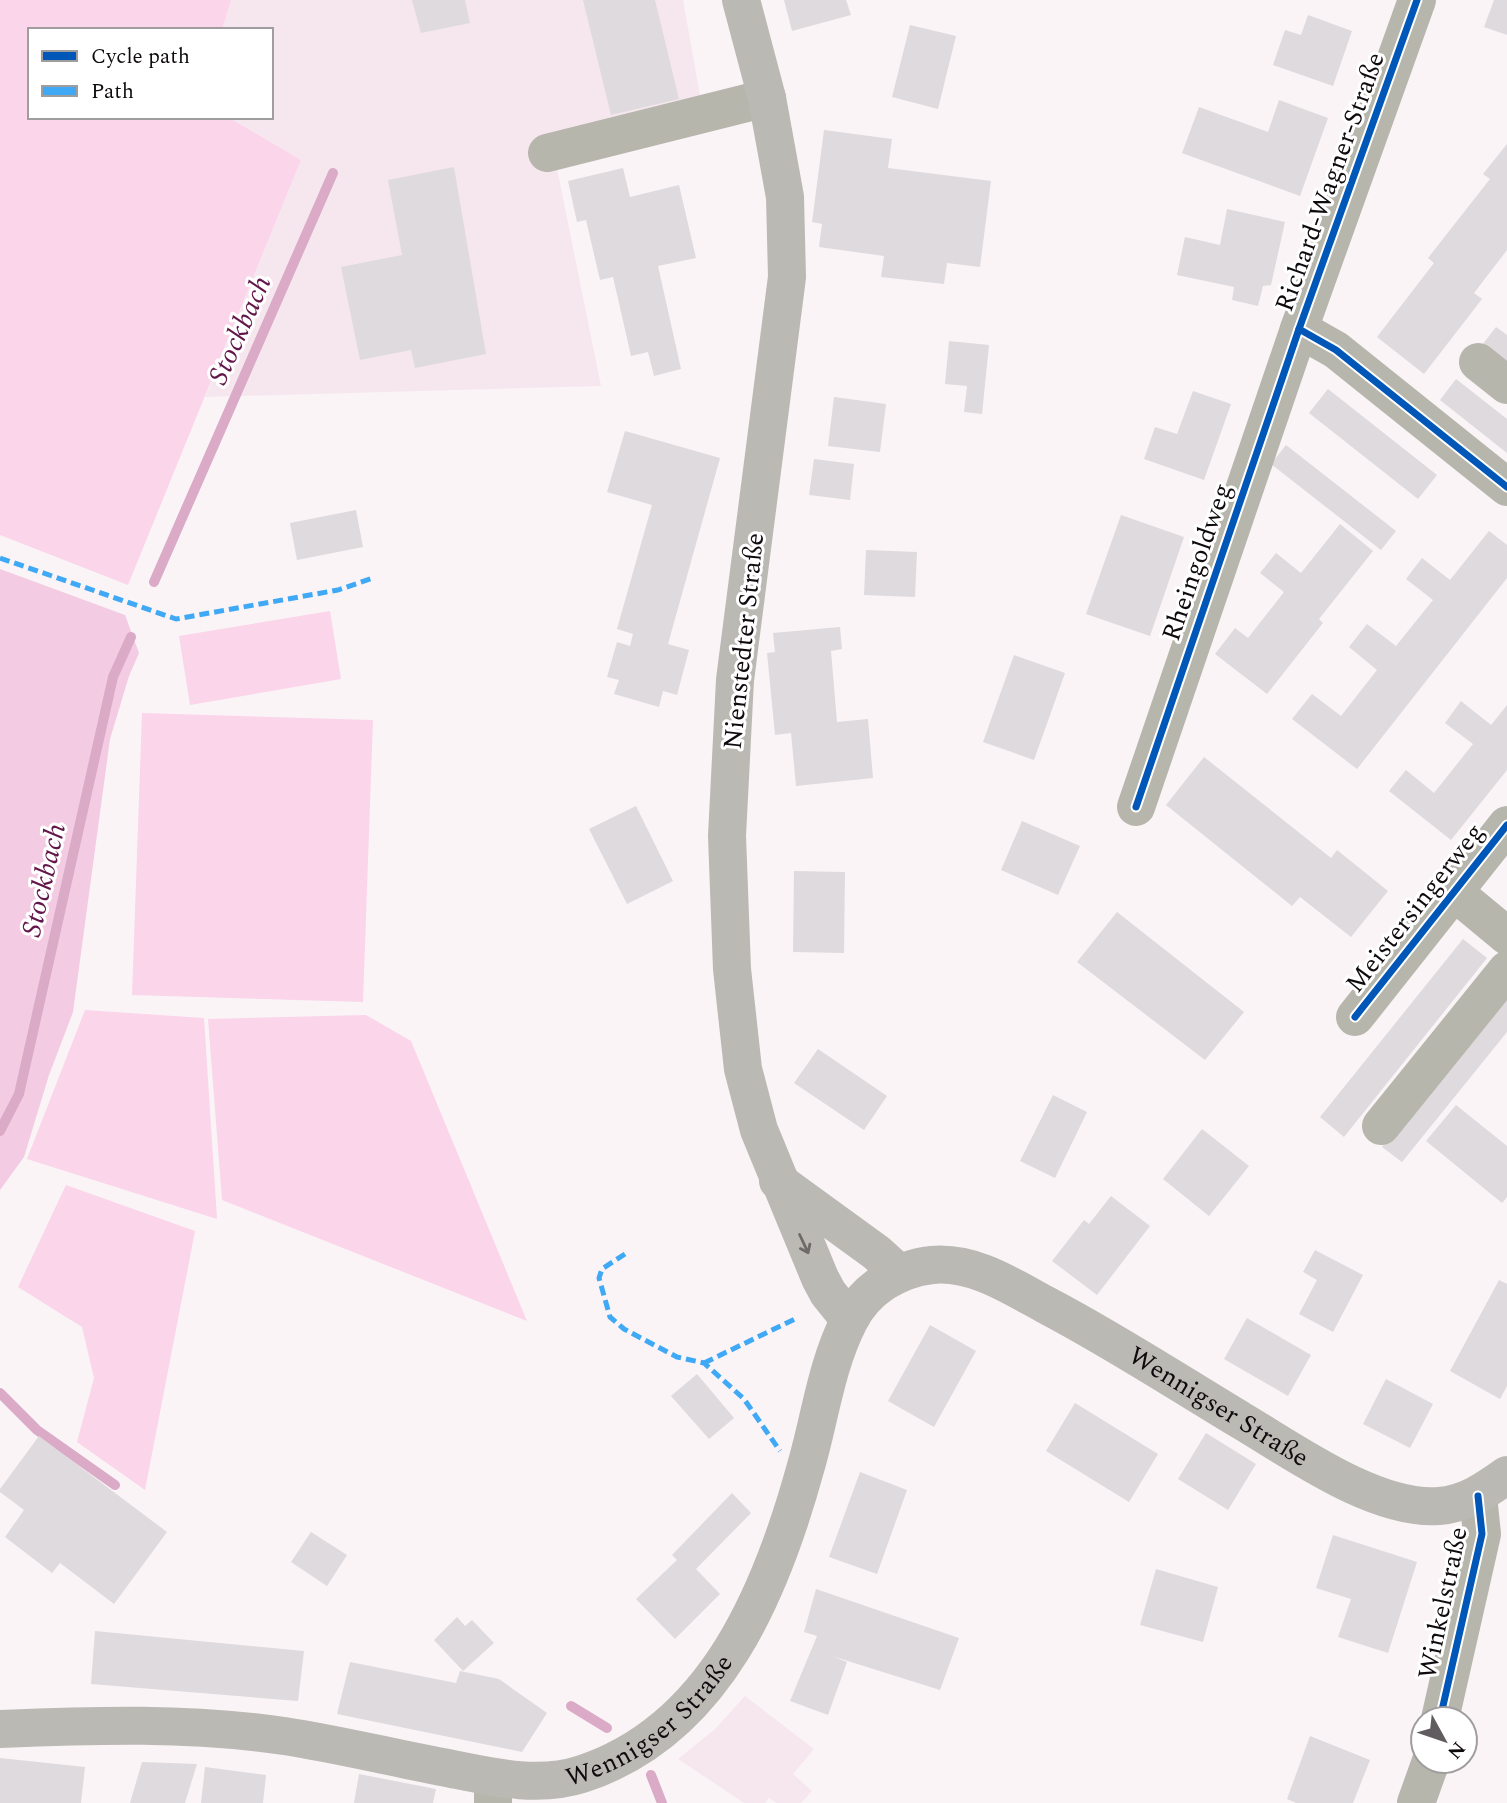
<svg xmlns="http://www.w3.org/2000/svg" width="1507" height="1803" font-family="Spectral,serif">
	<style>
		.built { fill: #f6e7ef }
		.green { fill: #fbd5ea }
		.forest { fill: #f3cbe2 }
		.lines { fill: none; stroke-linecap: round; stroke-linejoin: round }
		.stream { stroke: #daaac6; stroke-width: 10 }
		.building { fill: #dfdadd }
		.minor { stroke: #b6b6ac; stroke-width: 38 }
		.major { stroke: #bbb9b4; stroke-width: 38 }
		.quiet { stroke: #3fa9f5; stroke-width: 5; stroke-dasharray: 10 5; stroke-linecap: butt }
		.cycleway-casing { stroke: #fff; stroke-width: 11 }
		.cycleway { stroke: #0057b8; stroke-width: 7 }
		.oneway { stroke: #6d6a69 }
		.labels { text-anchor: middle; dominant-baseline: central; stroke-width: 6; stroke-linejoin: round; paint-order: stroke }
		.street-label { font-size: 26px; fill: #0e0a0d; stroke: #fff }
		.water-label { font-size: 28px; font-style: italic; fill: #63164a; stroke: #fff }
	</style>
	<rect width="100%" height="100%" fill="#faf4f7"/>
	<g class="built">
		<path d="M231,0H683L700,95L550,134L601,386L205,397L301,160L228,117H271V30H222Z"/>
		<path d="M745,1696L814,1749L793,1774L812,1791L801,1803H776L769,1798L765,1803H744L678,1759L715,1729Z"/>
	</g>
	<g class="green">
		<path d="M0,0H231L222,30H30V117H228L301,160L128,585L0,535Z"/>
		<path d="M330,611L341,679L190,705L179,636Z"/>
		<path d="M142,713L373,720L363,1002L132,995Z"/>
		<path d="M85,1010L204,1018L217,1219L27,1159Z"/>
		<path d="M366,1015L411,1041L527,1321L222,1200L208,1019Z"/>
		<path d="M66,1185L195,1231L145,1490L77,1442L94,1378L82,1327L18,1287Z"/>
	</g>
	<path class="forest" d="M0,569L125,615L139,653L129,676L110,739L73,1012L49,1075L24,1157L0,1190Z"/>
	<g class="lines">
		<g class="stream">
			<path d="M154,582L333,173"/>
			<path d="M0,1131L19,1094L113,677L131,637"/>
			<path d="M0,1393L37,1430L115,1485"/>
			<path d="M571,1706L607,1728"/>
			<path d="M651,1775L662,1803"/>
		</g>
	</g>
	<g class="building">
		<path d="M412,0H465L470,23L421,33Z"/>
		<path d="M583,0H655L679,99L611,115Z"/>
		<path d="M784,0H846L851,15L792,31Z"/>
		<path d="M1494,0H1507V35L1484,27Z"/>
		<path d="M1308,15L1352,31L1333,86L1273,65L1285,30L1301,35Z"/>
		<path d="M910,25L956,36L938,109L892,97Z"/>
		<path d="M1279,100L1328,118L1300,196L1182,153L1199,107L1268,132Z"/>
		<path d="M824,130L892,139L888,168L991,181L980,267L947,263L944,284L881,277L884,256L819,247L822,224L812,222Z"/>
		<path d="M1507,144V250L1474,293L1482,299L1424,374L1377,337L1434,263L1428,258L1490,179L1483,174Z"/>
		<path d="M454,167L486,354L415,368L411,350L360,360L341,267L402,255L388,180Z"/>
		<path d="M623,168L630,197L679,185L696,258L658,266L681,369L654,376L648,352L631,356L613,277L600,280L586,220L577,222L568,181Z"/>
		<path d="M1227,209L1285,222L1271,285L1263,286L1258,306L1232,300L1234,287L1177,275L1185,237L1220,245Z"/>
		<path d="M1496,327L1507,335V370L1479,349Z"/>
		<path d="M949,341L989,345L982,414L964,412L967,386L945,384Z"/>
		<path d="M1456,379L1507,419V453L1440,400Z"/>
		<path d="M1328,389L1437,475L1418,499L1309,413Z"/>
		<path d="M1193,391L1231,404L1204,480L1144,459L1155,427L1177,434Z"/>
		<path d="M834,397L886,404L880,452L828,446Z"/>
		<path d="M625,431L720,458L668,644L689,650L677,695L663,691L659,707L614,694L619,680L607,677L617,642L630,646L633,634L617,629L652,505L607,492Z"/>
		<path d="M1286,445L1396,531L1381,550L1271,464Z"/>
		<path d="M814,459L854,464L850,500L809,495Z"/>
		<path d="M356,510L363,547L297,560L290,523Z"/>
		<path d="M1121,515L1184,537L1150,636L1086,614Z"/>
		<path d="M1340,524L1373,551L1319,619L1323,623L1267,694L1215,654L1235,628L1248,638L1284,592L1260,573L1276,553L1301,573Z"/>
		<path d="M1489,531L1507,545V578L1357,769L1292,719L1312,694L1341,716L1377,670L1349,647L1367,624L1396,646L1433,600L1406,579L1422,558L1450,580Z"/>
		<path d="M866,550L917,552L915,597L864,595Z"/>
		<path d="M840,627L842,649L831,651L837,722L868,719L873,778L796,786L791,733L775,735L767,653L775,652L773,633Z"/>
		<path d="M1014,655L1065,673L1034,760L983,742Z"/>
		<path d="M1461,701L1491,725L1507,705V770L1451,840L1389,791L1406,770L1434,793L1473,744L1445,723Z"/>
		<path d="M1204,757L1331,858L1337,850L1388,891L1351,937L1300,897L1292,906L1166,805Z"/>
		<path d="M636,806L673,881L627,904L589,829Z"/>
		<path d="M1022,821L1080,846L1058,895L1001,870Z"/>
		<path d="M794,871L845,872L844,953L793,952Z"/>
		<path d="M1117,912L1244,1012L1205,1060L1077,962Z"/>
		<path d="M1463,939L1487,958L1344,1137L1320,1117Z"/>
		<path d="M1507,992V1032L1402,1162L1382,1147Z"/>
		<path d="M818,1049L887,1096L864,1130L794,1083Z"/>
		<path d="M1053,1095L1087,1112L1055,1178L1020,1161Z"/>
		<path d="M1456,1105L1507,1146V1197L1502,1203L1426,1141Z"/>
		<path d="M1202,1129L1249,1166L1209,1216L1163,1179Z"/>
		<path d="M1111,1196L1150,1226L1097,1295L1052,1261L1084,1220L1089,1224Z"/>
		<path d="M1315,1250L1363,1275L1333,1332L1299,1314L1317,1280L1303,1272Z"/>
		<path d="M1499,1280L1507,1284V1386L1500,1399L1450,1371Z"/>
		<path d="M1247,1318L1311,1355L1288,1396L1224,1359Z"/>
		<path d="M930,1325L976,1351L934,1427L888,1401Z"/>
		<path d="M697,1374L734,1418L709,1439L671,1396Z"/>
		<path d="M1386,1379L1433,1404L1410,1448L1363,1424Z"/>
		<path d="M1075,1403L1158,1454L1129,1502L1046,1451Z"/>
		<path d="M1206,1433L1256,1464L1228,1510L1178,1479Z"/>
		<path d="M39,1436L167,1532L114,1604L60,1563L52,1573L5,1537L24,1510L0,1492V1489Z"/>
		<path d="M860,1472L907,1490L877,1574L829,1557Z"/>
		<path d="M732,1493L751,1513L696,1569L720,1594L675,1639L636,1599L677,1560L672,1555Z"/>
		<path d="M311,1532L347,1555L327,1586L291,1562Z"/>
		<path d="M1333,1535L1417,1562L1388,1653L1338,1637L1351,1599L1316,1588Z"/>
		<path d="M1156,1569L1218,1587L1203,1642L1140,1625Z"/>
		<path d="M816,1589L959,1638L940,1690L832,1656L847,1662L828,1715L790,1701L817,1636L804,1632Z"/>
		<path d="M457,1617L465,1626L472,1620L494,1643L463,1671L434,1640Z"/>
		<path d="M95,1631L304,1651L298,1701L91,1684Z"/>
		<path d="M350,1662L456,1683L460,1671L499,1679L547,1713L522,1752L337,1714Z"/>
		<path d="M1310,1736L1370,1760L1353,1803H1296L1287,1799Z"/>
		<path d="M0,1758L85,1767L81,1803H0Z"/>
		<path d="M142,1762L197,1764L185,1803H130Z"/>
		<path d="M205,1767L266,1775L263,1803H201Z"/>
		<path d="M359,1774L436,1789L433,1803H354Z"/>
	</g>
	<g class="lines">
		<g class="minor">
			<path d="M1417,0L1299,329L1336,350L1507,487"/>
			<path d="M547,153L767,98"/>
			<path d="M1478,362L1507,385"/>
			<path d="M1136,807L1299,329"/>
			<path d="M1454,892L1507,936"/>
			<path d="M1355,1017L1507,825"/>
			<path d="M1381,1126L1507,970"/>
			<path d="M1440,1719L1482,1534L1478,1496"/>
			<path d="M493,1777V1803"/>
			<path d="M1416,1803L1431,1761"/>
		</g>
		<g class="major">
			<path d="M741,0L767,98L785,197L787,277L735,680L727,836L732,969L743,1069L759,1130L820,1278L828,1293L849,1319"/>
			<path d="M778,1181L877,1253L899,1273"/>
			<path id="s1" d="M0,1729C95,1725 190,1722 284,1736C337,1744 389,1757 442,1767C488,1776 536,1789 582,1774C716,1730 772,1590 806,1466C820,1418 826,1366 849,1321C865,1289 897,1269 932,1265C973,1261 1011,1286 1046,1305C1113,1340 1177,1382 1242,1421C1294,1452 1376,1511 1439,1506C1466,1504 1486,1490 1507,1475"/>
		</g>
		<g class="quiet">
			<path d="M0,558L176,619L338,590L373,578"/>
			<path d="M625,1254L602,1269L599,1278L610,1317L624,1329L677,1357L704,1363L744,1399L780,1451"/>
			<path d="M704,1363L797,1318"/>
		</g>
		<defs>
			<g id="cycleway">
				<path d="M1417,0L1299,329L1336,350L1507,487"/>
				<path d="M1136,807L1299,329"/>
				<path d="M1355,1017L1507,825"/>
				<path d="M1440,1719L1482,1534L1478,1496"/>
			</g>
		</defs>
		<use href="#cycleway" class="cycleway-casing"/>
		<use href="#cycleway" class="cycleway"/>
	</g>
	<defs><path id="oneway-shaft" d="M-6 0H5M1.5-3L5.5 0L1.5 3" fill="none" stroke-width="1.6" stroke-linecap="round" stroke-linejoin="round" transform="scale(1.75)"/></defs>
	<use class="oneway" href="#oneway-shaft" transform="translate(804 1244) rotate(65)"/>
	<g class="labels">
		<g class="street-label">
			<text transform="translate(1330 182) rotate(-70)">Richard-Wagner-Straße</text>
			<text transform="translate(1197 562) rotate(-71)">Rheingoldweg</text>
			<text transform="translate(744 641) rotate(-84)">Nienstedter Straße</text>
			<text transform="translate(1415 908) rotate(-52)">Meistersingerweg</text>
			<text stroke="none"><textPath href="#s1" startOffset="1564">Wennigser Straße</textPath></text>
			<text transform="translate(1443 1603) rotate(-78)">Winkelstraße</text>
			<text stroke="none"><textPath href="#s1" startOffset="674">Wennigser Straße</textPath></text>
		</g>
		<g class="water-label">
			<text transform="translate(240 330) rotate(-66)">Stockbach</text>
			<text transform="translate(44 880) rotate(-77)">Stockbach</text>
		</g>
	</g>
	<rect x="28" y="28" width="245" height="91" fill="#ffffff" stroke="#9f9d9e" stroke-width="2"/>
	<rect x="42" y="51" width="35" height="10" fill="#0057b8" stroke="#9f9d9e" stroke-width="2"/>
	<text x="91" y="63" font-size="21" fill="#0e0a0d">Cycle path</text>
	<rect x="42" y="86" width="35" height="10" fill="#3fa9f5" stroke="#9f9d9e" stroke-width="2"/>
	<text x="91" y="98" font-size="21" fill="#0e0a0d">Path</text>
	<g transform="translate(1444 1740) rotate(130)"><circle r="33" fill="#ffffff" stroke="#9f9d9e" stroke-width="2"/>
	<path d="M0-5L12 26L0 18L-12 26Z" fill="#615c5f"/>
	<text y="-10" font-size="19" font-weight="bold" text-anchor="middle" fill="#0e0a0d">N</text>
	</g>
</svg>
